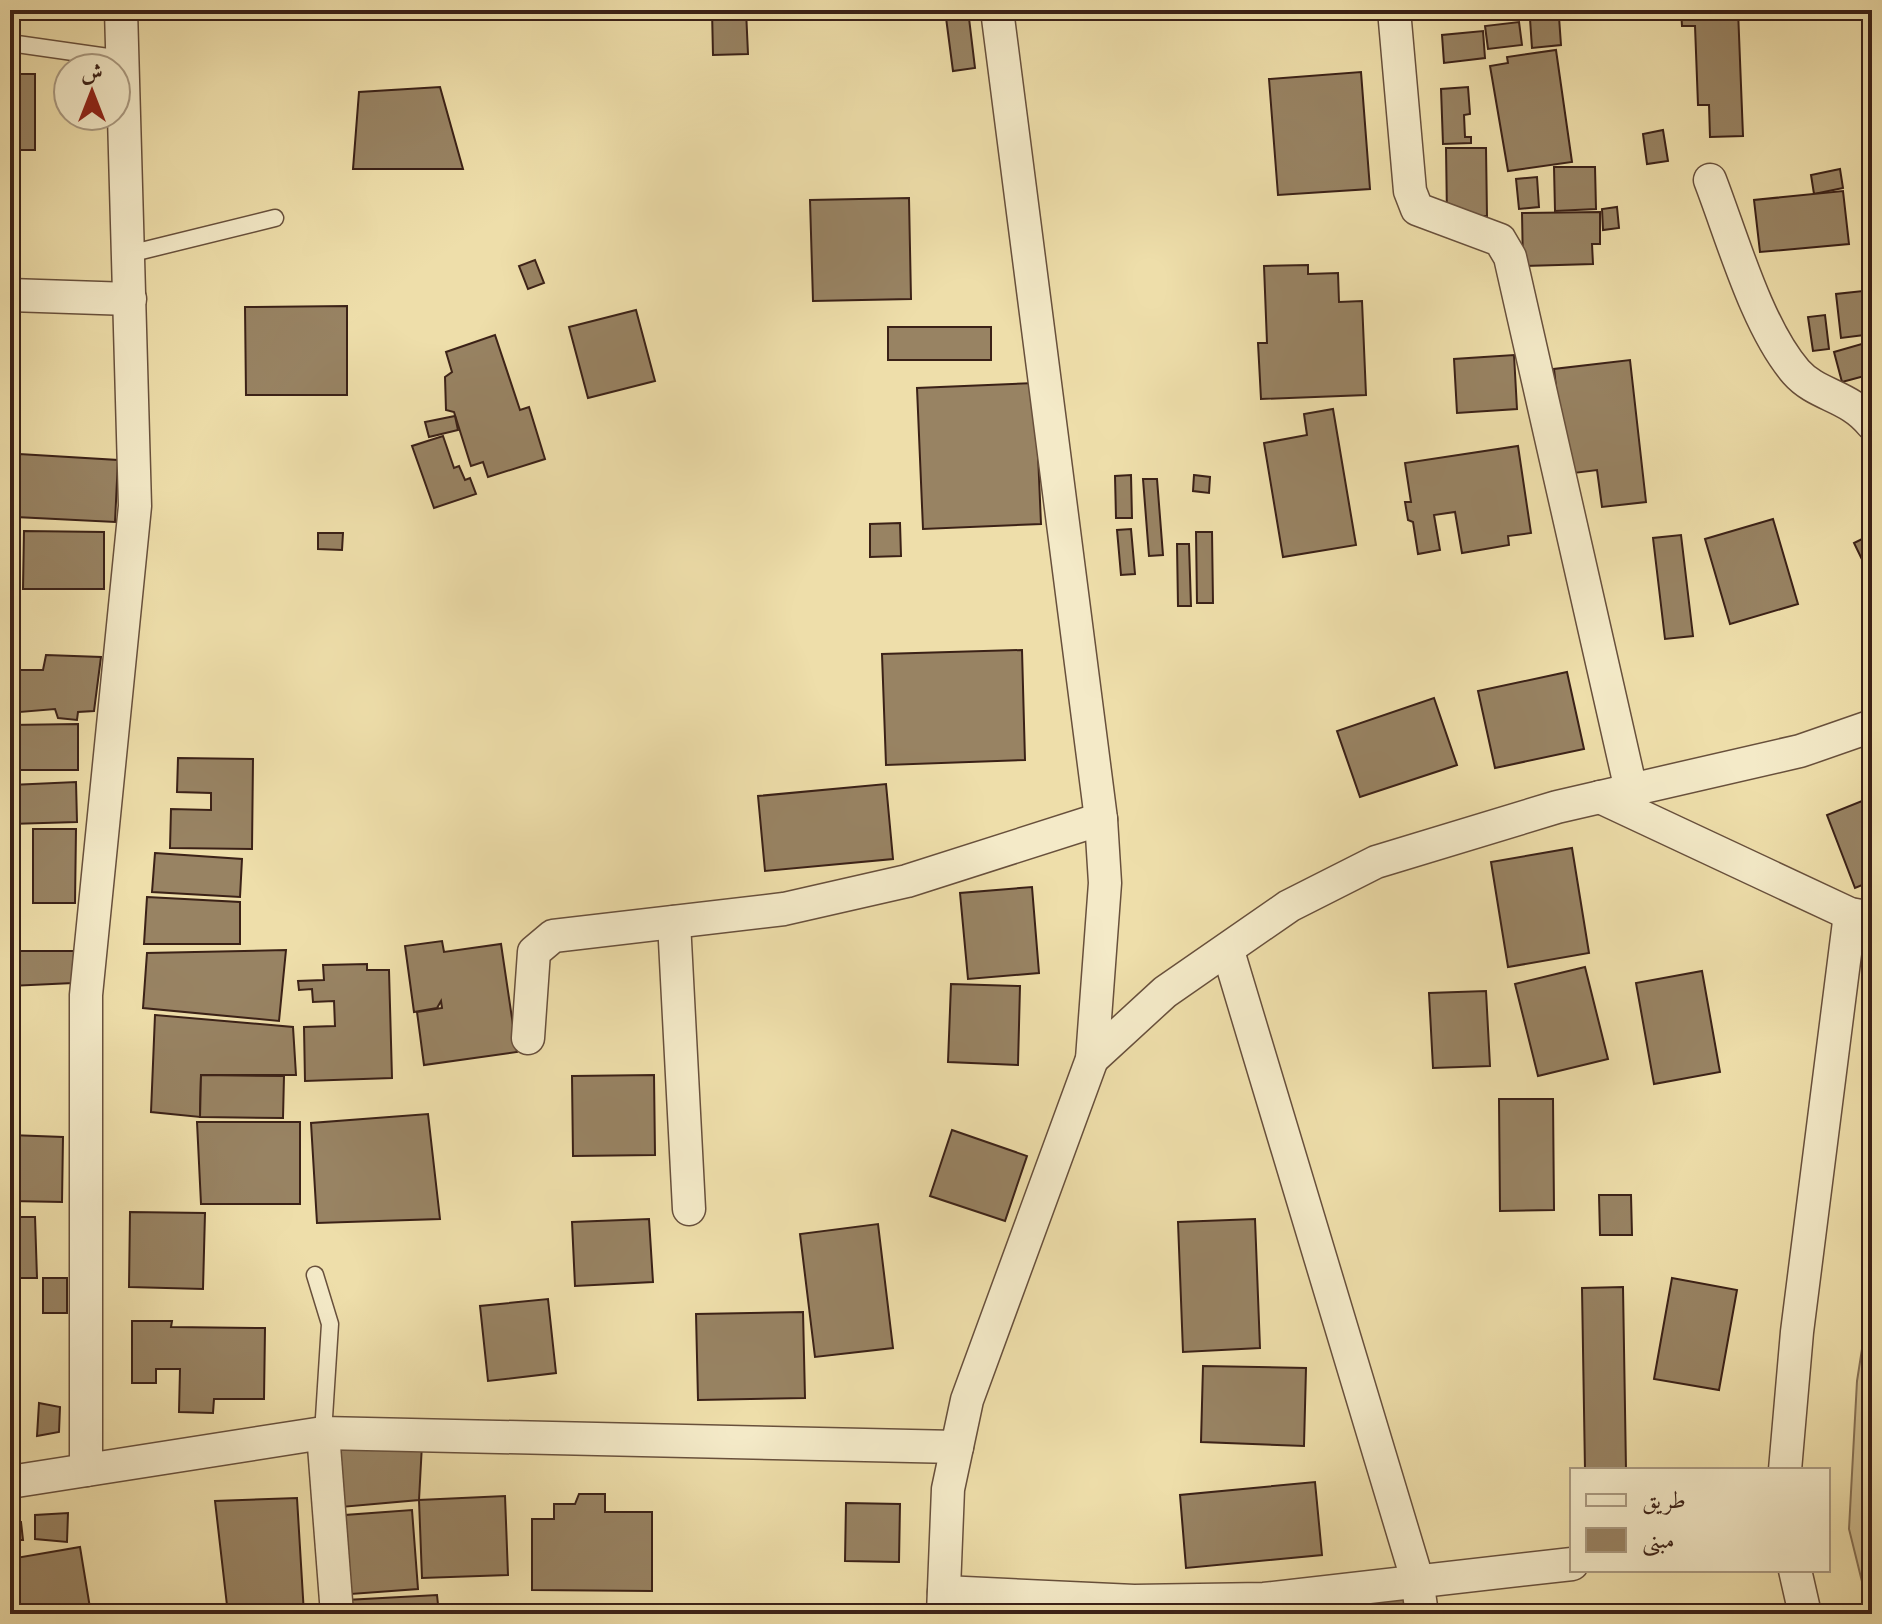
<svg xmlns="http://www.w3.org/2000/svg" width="1882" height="1624" font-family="Alegreya,Amiri,serif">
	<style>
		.green { fill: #d0be91; stroke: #867054; stroke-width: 2 }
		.building { fill: #988363; stroke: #3b2117; stroke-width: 2 }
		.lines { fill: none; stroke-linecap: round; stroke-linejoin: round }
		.service-casing { stroke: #68503c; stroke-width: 19 }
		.minor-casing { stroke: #68503c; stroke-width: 35 }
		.service { stroke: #f4eac8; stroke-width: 16 }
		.minor { stroke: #f4eac8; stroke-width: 32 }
	</style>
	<rect width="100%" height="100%" fill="#eedeaa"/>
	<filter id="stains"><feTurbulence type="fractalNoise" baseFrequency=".0025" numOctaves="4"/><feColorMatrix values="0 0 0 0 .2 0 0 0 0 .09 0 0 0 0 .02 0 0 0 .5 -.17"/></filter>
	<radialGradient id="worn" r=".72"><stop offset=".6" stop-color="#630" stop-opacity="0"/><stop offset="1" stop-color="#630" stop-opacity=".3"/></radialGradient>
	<path class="green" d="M1872,1285V1614H1870L1849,1529L1857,1381Z"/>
	<g class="building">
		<path d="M712,10H746L748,54L713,55Z"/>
		<path d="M945,10H968L975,68L953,71Z"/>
		<path d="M1681,10H1738L1743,136L1710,137L1709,105H1698L1695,26H1682Z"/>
		<path d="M1559,17L1561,45L1532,48L1530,19Z"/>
		<path d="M1519,22L1522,45L1488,49L1485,26Z"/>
		<path d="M1483,31L1485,58L1444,63L1442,35Z"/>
		<path d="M1556,50L1572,162L1508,171L1490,66L1508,63L1507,57Z"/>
		<path d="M1361,72L1370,189L1278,195L1269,79Z"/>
		<rect x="10" y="74" width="25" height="76"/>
		<path d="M440,87L463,169H353L359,92Z"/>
		<path d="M1468,87L1470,114L1464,115L1465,137H1471V143L1443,144L1441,89Z"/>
		<path d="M1663,130L1668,161L1647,164L1643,134Z"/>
		<path d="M1446,148H1486L1487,216H1447Z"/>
		<path d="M1554,167H1595L1596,209L1555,211Z"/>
		<path d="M1840,169L1843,188L1814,194L1811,175Z"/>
		<path d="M1537,177L1539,207L1519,209L1516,179Z"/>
		<path d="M1843,191L1849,244L1760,252L1754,200Z"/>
		<path d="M909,198L911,299L813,301L810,200Z"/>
		<path d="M1617,207L1619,228L1603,230L1602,209Z"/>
		<path d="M1600,212V244H1592L1593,264L1523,266L1522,213Z"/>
		<path d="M535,260L544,283L528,289L519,266Z"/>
		<path d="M1308,265V274L1338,273L1339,302L1362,301L1366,395L1261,399L1258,343H1267L1264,266Z"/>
		<path d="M1872,290V334L1841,338L1836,294Z"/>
		<path d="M347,306V395H246L245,307Z"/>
		<path d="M636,310L655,381L588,398L569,327Z"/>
		<path d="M1825,315L1829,349L1813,351L1808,317Z"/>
		<rect x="888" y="327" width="103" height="33"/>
		<path d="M495,335L520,410L529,407L545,459L488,477L483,462L471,466L454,412L446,410L445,377L452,372L446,352Z"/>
		<path d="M1872,341V374L1842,382L1834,352Z"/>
		<path d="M1514,355L1517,409L1457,413L1454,359Z"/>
		<path d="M1630,360L1646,502L1602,507L1597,470L1566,474L1554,369Z"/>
		<path d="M1035,383L1041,524L923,529L917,388Z"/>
		<path d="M1333,409L1356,545L1283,557L1264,443L1307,435L1304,414Z"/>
		<path d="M455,416L458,430L429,437L425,422Z"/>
		<path d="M443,436L454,468L459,466L465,480L470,478L476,494L434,508L412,446Z"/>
		<path d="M1518,446L1531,533L1508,536L1509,545L1462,553L1455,512L1434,515L1440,550L1418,554L1413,522L1408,520L1405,502H1411L1405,463Z"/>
		<path d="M19,454L118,460L115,522L16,517Z"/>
		<path d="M1131,475L1132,518H1116L1115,476Z"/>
		<path d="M1194,475L1210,477L1209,493L1193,491Z"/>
		<path d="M1143,479H1157L1163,555L1149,556Z"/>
		<path d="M1773,519L1798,604L1730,624L1705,539Z"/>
		<path d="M900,523L901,556L870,557V524Z"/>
		<path d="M1131,529L1135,574L1121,575L1117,530Z"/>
		<path d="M24,531L104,532V589H23Z"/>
		<path d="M1196,532H1212L1213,603H1197Z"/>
		<path d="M318,533H343L342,550L318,549Z"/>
		<path d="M1872,534V580L1854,543Z"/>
		<path d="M1681,535L1693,636L1665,639L1653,538Z"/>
		<path d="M1177,544H1189L1191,606H1178Z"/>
		<path d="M10,628L13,629L14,712H10Z"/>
		<path d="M1022,650L1025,760L886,765L882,654Z"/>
		<path d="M46,655L101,657L94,711L78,712L77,720L58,718L55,709L20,712V670H43Z"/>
		<path d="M1567,672L1584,749L1495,768L1478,691Z"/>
		<path d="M1434,698L1457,765L1360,797L1337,731Z"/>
		<path d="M78,724V770H19V737H10V725Z"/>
		<path d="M178,758L253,759L252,849L170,848L171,809L211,810V793L177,792Z"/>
		<path d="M76,782L77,822L10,824L11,785Z"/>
		<path d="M886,784L893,859L765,871L758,796Z"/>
		<path d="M1872,797V881L1855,888L1827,815Z"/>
		<path d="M33,829H76L75,903H33Z"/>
		<path d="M1572,848L1589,953L1508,967L1491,862Z"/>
		<path d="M155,853L242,859L240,897L152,892Z"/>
		<path d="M1032,887L1039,973L968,979L960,893Z"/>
		<path d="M147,897L240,902V944H144Z"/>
		<path d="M442,941L444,952L501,944L517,1052L424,1065L417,1012L442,1008L441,1001L437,1008L414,1012L405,946Z"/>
		<path d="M286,950L279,1021L143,1008L147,953Z"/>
		<path d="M10,951H74L73,983L10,986Z"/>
		<path d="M367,964V970H389L392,1078L305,1081L304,1027L335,1026L334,1001L313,1002L312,989L299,990L298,981L324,980L323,965Z"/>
		<path d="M1585,967L1608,1059L1538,1076L1515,984Z"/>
		<path d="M1702,971L1720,1072L1654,1084L1636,983Z"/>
		<path d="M951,984L1020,986L1018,1065L948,1062Z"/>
		<path d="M1486,991L1490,1066L1433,1068L1429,993Z"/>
		<path d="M1872,997V1069L1867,998Z"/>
		<path d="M155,1015L293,1027L296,1075H201L200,1117L151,1112Z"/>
		<path d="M201,1075L284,1076L283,1118L200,1117Z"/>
		<path d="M654,1075L655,1155L573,1156L572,1076Z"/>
		<path d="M1499,1099H1553L1554,1210L1500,1211Z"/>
		<path d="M428,1114L440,1219L317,1223L311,1123Z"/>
		<path d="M197,1122H300V1204H201Z"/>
		<path d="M952,1130L1027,1156L1005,1221L930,1196Z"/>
		<path d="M10,1135L63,1137L62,1202L10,1201Z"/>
		<path d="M1599,1195H1631L1632,1235H1600Z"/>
		<path d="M130,1212L205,1213L203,1289L129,1287Z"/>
		<path d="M10,1217H35L37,1278H10Z"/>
		<path d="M649,1219L653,1282L575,1286L572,1222Z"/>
		<path d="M1255,1219L1260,1348L1183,1352L1178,1222Z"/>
		<path d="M878,1224L893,1348L815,1357L800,1234Z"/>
		<rect x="43" y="1278" width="24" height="35"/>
		<path d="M1672,1278L1737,1290L1719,1390L1654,1379Z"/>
		<path d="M1623,1287L1626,1470H1585L1582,1288Z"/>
		<path d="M548,1299L556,1373L488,1381L480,1306Z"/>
		<path d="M803,1312L805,1398L698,1400L696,1314Z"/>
		<path d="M132,1321H172L171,1327L265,1328L264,1399H214L213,1413L179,1412L180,1369H156V1383H132Z"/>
		<path d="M1203,1366L1306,1368L1304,1446L1201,1442Z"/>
		<path d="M39,1403L60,1407L59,1432L37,1436Z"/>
		<path d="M422,1444L419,1500L341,1507L338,1449Z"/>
		<path d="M1315,1482L1322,1555L1186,1568L1180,1495Z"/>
		<path d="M579,1494H605V1512H652V1591L532,1590V1519H554V1504H575Z"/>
		<path d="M505,1496L508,1575L422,1578L419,1500Z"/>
		<path d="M297,1498L304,1614H228L215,1501Z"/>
		<path d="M846,1503L900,1504L899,1562L845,1561Z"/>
		<path d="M412,1510L418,1589L351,1594L345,1515Z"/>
		<path d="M68,1513L67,1542L35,1539V1515Z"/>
		<path d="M21,1522L23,1540H10V1523Z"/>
		<path d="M80,1547L91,1614H10V1559Z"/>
		<path d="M1412,1592L1415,1614H1324L1323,1602Z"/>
		<path d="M437,1595L439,1614H348L346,1600Z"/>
	</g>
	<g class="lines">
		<defs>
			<g id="service">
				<path d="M10,43L122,59"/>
				<path d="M129,254L275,218"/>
				<path d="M315,1275L330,1324L323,1433"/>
			</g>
			<g id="minor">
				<path d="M1394,10L1410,191L1417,209L1500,240L1510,257L1631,790"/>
				<path d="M1710,180C1732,237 1757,327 1796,372C1817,396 1849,395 1872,424"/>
				<path d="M10,295L130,299"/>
				<path d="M1600,797L1850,914L1872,918"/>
				<path d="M674,922L689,1209"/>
				<path d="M1228,951L1417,1579L1422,1614"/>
				<path d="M528,1038L534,952L553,936L784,909L907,881L1101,819"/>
				<path d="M1092,1059L1165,992L1289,906L1376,862L1557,807L1800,751L1872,726"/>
				<path d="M323,1433L337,1614"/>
				<path d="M86,1470V995L135,506L121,10"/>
				<path d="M1785,1470L1797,1332L1850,914"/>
				<path d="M10,1482L323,1433L957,1447"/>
				<path d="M1795,1570L1805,1614"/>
				<path d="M944,1592L1134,1601L1264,1599L1572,1564"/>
				<path d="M943,1614L948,1489L967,1400L1092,1059L1105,883L1101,819L997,10"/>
			</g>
		</defs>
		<use href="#service" class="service-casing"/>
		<use href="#minor" class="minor-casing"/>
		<use href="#service" class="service"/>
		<use href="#minor" class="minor"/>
	</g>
	<rect width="1882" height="1624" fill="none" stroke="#eedeaa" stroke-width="40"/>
	<rect x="12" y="12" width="1858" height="1600" fill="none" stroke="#3b2117" stroke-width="4"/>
	<rect x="20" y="20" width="1842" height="1584" fill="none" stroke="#3b2117" stroke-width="2"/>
	<rect x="1570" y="1468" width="260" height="104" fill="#f4eac8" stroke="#aa9a81" stroke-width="2"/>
	<rect x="1586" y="1494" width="40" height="12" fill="#f4eac8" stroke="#aa9a81" stroke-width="2"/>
	<text x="1642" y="1508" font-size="24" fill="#3b2117">طريق</text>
	<rect x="1586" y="1528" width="40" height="24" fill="#988363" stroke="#aa9a81" stroke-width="2"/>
	<text x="1642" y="1548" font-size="24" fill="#3b2117">مبنى</text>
	<g transform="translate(92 92)"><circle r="38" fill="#f4eac8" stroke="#aa9a81" stroke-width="2"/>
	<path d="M0-6L14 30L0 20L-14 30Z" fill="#8f2418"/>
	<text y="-12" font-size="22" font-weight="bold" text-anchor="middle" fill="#3b2117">ش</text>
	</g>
	<rect width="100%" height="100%" filter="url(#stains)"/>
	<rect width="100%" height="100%" fill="url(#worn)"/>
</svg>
